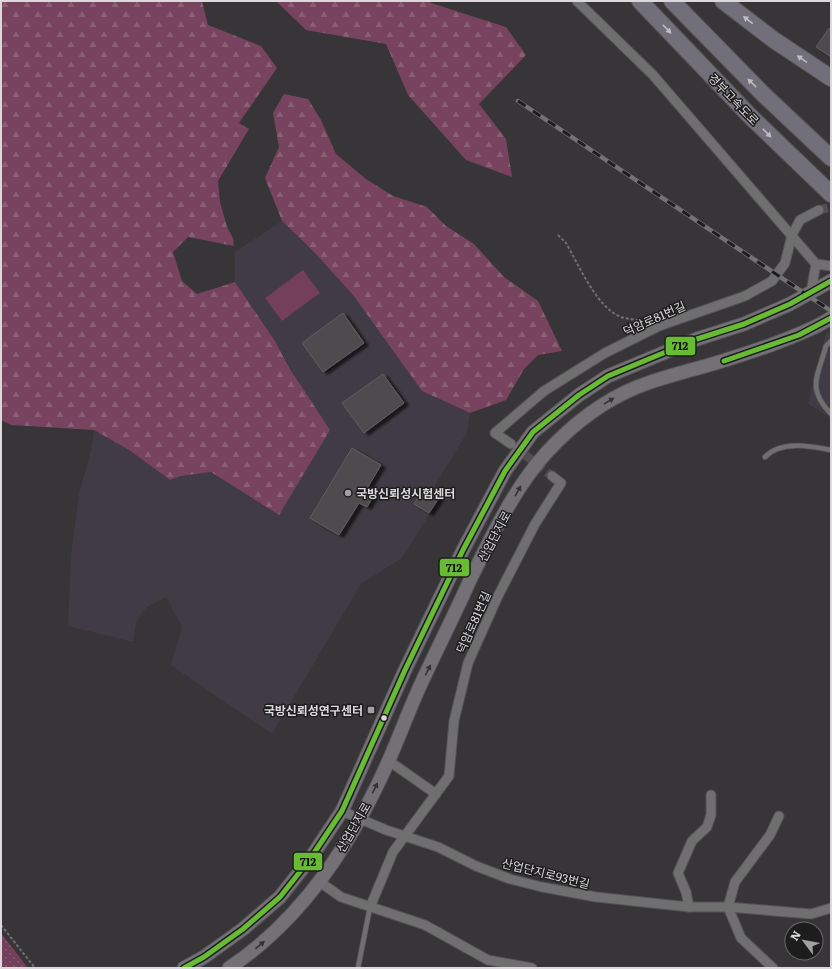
<svg xmlns="http://www.w3.org/2000/svg" width="832" height="969" font-family="Literata,'Noto Sans KR',serif">
	<style>
		.built { fill: #403b44 }
		.grass { fill: url(#grass-dots) }
		.forest { fill: url(#forest-firs) }
		.garden { fill: #733f5b }
		.building { fill: #4d4b4e; stroke: #605e60; filter: url(#shadow) }
		.lines { fill: none; stroke-linecap: round; stroke-linejoin: round }
		.street-tunnel { stroke: #504e51; stroke-width: 9; stroke-dasharray: 9 4.5; stroke-linecap: butt }
		.lane-casing { stroke: #545255; stroke-width: 6 }
		.street-casing { stroke: #545255; stroke-width: 11 }
		.secondary-casing { stroke: #545255; stroke-width: 15 }
		.highway-casing { stroke: #545255; stroke-width: 18 }
		.path { stroke: #706f71; stroke-width: 2; stroke-dasharray: 3 2; stroke-linecap: butt }
		.lane { stroke: #706f70; stroke-width: 4.5 }
		.street { stroke: #706f70; stroke-width: 9 }
		.secondary { stroke: #737176; stroke-width: 13 }
		.highway { stroke: #716f79; stroke-width: 16 }
		.rail-casing { stroke: #727174; stroke-width: 4.5 }
		.rail { stroke: #1e1d1e; stroke-width: 3; stroke-dasharray: 9; stroke-linecap: butt }
		.bus-1-casing { stroke: #1e1d1e; stroke-width: 8 }
		.bus-1 { stroke: #68bc33; stroke-width: 5 }
		.oneway { fill: #c0bec3 }
		.oneway2 { fill: #333234 }
		.poi-dot { fill: #a2a0a3; stroke: #1e1d1e; stroke-width: 1.5 }
		.bus-dot { fill: #dbd9dc; stroke: #1e1d1e; stroke-width: 1.5 }
		.labels { text-anchor: middle; dominant-baseline: central; stroke-width: 3; stroke-linejoin: round; paint-order: stroke }
		.street-label { font-size: 12px; fill: #dbd9dc; stroke: #1e1d1e }
		.poi-label { font-size: 12px; font-weight: bold; fill: #dbd9dc; stroke: #1e1d1e; text-anchor: start }
		.line-badge { stroke: #1e1d1e; stroke-width: 1.5 }
		.pale-badge-label { font-size: 11px; text-anchor: middle; font-weight: bold; fill: #111 }
	</style>
	<defs>
		<pattern id="grass-dots" width="8" height="8" patternUnits="userSpaceOnUse"><rect width="8" height="8" fill="#733f5b"/><path d="M2 2h.1M6 6h.1" fill="none" stroke="#865a72" stroke-width="1.8" stroke-linecap="round"/></pattern>
		<pattern id="forest-firs" width="22" height="20" patternUnits="userSpaceOnUse"><rect width="22" height="20" fill="#77435e"/><path d="M5 1l3.5 6h-7zM16 11l3.5 6h-7z" fill="#8a5e74"/></pattern>
		<filter id="shadow"><feDropShadow dx="4.5" dy="2.5" stdDeviation="1" flood-color="#0009"/></filter>
	</defs>
	<rect width="100%" height="100%" fill="#373538"/>
	<g class="built">
		<path d="M282,221L313,251L353,295L422,391L470,413L467,433L431,492L440,497L402,558L361,584L272,734L171,665L182,627L166,597L150,605L143,611L136,623L133,642L68,626L71,554L79,494L91,451L94,430L129,450L170,480L181,476L211,472L279,515L300,385L275,341L235,282V252Z"/>
		<path d="M831,330V418L808,404L826,333Z"/>
	</g>
	<path class="grass" d="M1,933L28,968H1Z"/>
	<g class="forest">
		<path d="M1,1H202L208,25L261,46L277,68L239,123L249,129L218,181L220,202L227,227L233,238L234,246L188,237L173,252L182,281L197,294L235,282L275,341L290,369L330,430L279,515L211,472L181,476L170,480L129,450L94,430L11,425L1,420Z"/>
		<path d="M276,1H430L431,3L506,27L526,55L479,104L506,139L512,177L466,160L408,95L386,44L306,30Z"/>
		<path d="M284,94L308,99L321,120L336,154L366,179L393,196L427,207L446,226L474,244L504,277L538,301L562,351L538,355L524,369L506,400L470,413L422,391L353,295L313,251L282,221L265,178L279,147L273,113Z"/>
	</g>
	<path class="garden" d="M303,270L320,293L282,321L265,298Z"/>
	<g class="building">
		<path d="M829,28L831,30V57L816,47Z"/>
		<path d="M343,313L364,343L323,372L302,343Z"/>
		<path d="M383,374L404,403L364,433L342,403Z"/>
		<path d="M352,448L381,465L366,490L374,495L367,507L359,503L339,535L310,518Z"/>
		<path d="M424,489L439,498L429,513L414,504Z"/>
	</g>
	<g class="lines">
		<g class="street-tunnel">
			<path d="M819,210L831,207"/>
			<path d="M515,447L552,476"/>
		</g>
		<defs>
			<g id="lane">
				<path d="M831,341L826,346C818,376 806,388 831,414"/>
				<path d="M765,457C781,440 810,446 831,450"/>
				<path d="M358,968L370,907"/>
			</g>
			<g id="street">
				<path d="M577,1L653,75L816,264L831,266"/>
				<path d="M811,292L816,264"/>
				<path d="M511,444L495,433L544,391L605,353L659,326L745,296L772,281L785,263L792,235L800,220L819,210"/>
				<path d="M389,761L436,794"/>
				<path d="M342,811L386,830L438,847L476,866L510,879L542,887L596,897L689,907H728L811,914L831,908"/>
				<path d="M320,882L341,897L425,925L488,960L532,968"/>
				<path d="M371,905L393,852L449,776L454,721L468,663L498,596L535,524L561,483L552,476"/>
				<path d="M689,907L686,892L678,873L692,841L707,827L711,815V795"/>
				<path d="M773,968L741,938L728,907L735,882L770,835L779,816"/>
			</g>
			<g id="secondary">
				<path d="M184,968L204,957L243,929L280,897L310,859L342,811L405,670L463,550L505,471L533,432L579,395L608,376L697,339L744,324L790,304L831,281"/>
				<path d="M229,968C304,918 353,841 389,760C400,735 409,710 420,686C436,651 454,616 470,580C492,536 514,488 547,452C572,425 603,401 637,387C654,380 673,375 691,370C718,363 745,354 771,345C791,337 813,330 831,318"/>
			</g>
			<g id="highway">
				<path d="M640,1L751,117L831,194"/>
				<path d="M672,1L762,93L831,158"/>
				<path d="M723,1L774,40L831,78"/>
			</g>
		</defs>
		<use href="#lane" class="lane-casing"/>
		<use href="#street" class="street-casing"/>
		<use href="#secondary" class="secondary-casing"/>
		<use href="#highway" class="highway-casing"/>
		<g class="path">
			<path d="M558,235L566,243C579,265 596,307 621,317C629,320 639,319 648,322"/>
			<path d="M1,925L35,968"/>
		</g>
		<use href="#lane" class="lane"/>
		<use href="#street" class="street"/>
		<use href="#secondary" class="secondary"/>
		<use href="#highway" class="highway"/>
		<defs>
			<path id="rail" d="M518,101L831,311"/>
		</defs>
		<use href="#rail" class="rail-casing"/>
		<use href="#rail" class="rail"/>
		<defs>
			<g id="bus-1">
				<path d="M724,361L799,335L831,318"/>
				<path d="M184,968L204,957L243,929L280,897L310,859L342,811L405,670L463,550L505,471L533,432L579,395L608,376L697,339L744,324L790,304L831,281"/>
			</g>
		</defs>
		<use href="#bus-1" class="bus-1-casing"/>
		<use href="#bus-1" class="bus-1"/>
	</g>
	<defs><path id="oneway-solid" d="M-6-.8H1V-3.2L6.5 0L1 3.2V.8H-6Z"/></defs>
	<g class="oneway">
		<use href="#oneway-solid" transform="translate(748 20) rotate(-142)"/>
		<use href="#oneway-solid" transform="translate(667 29) rotate(46)"/>
		<use href="#oneway-solid" transform="translate(802 59) rotate(-146)"/>
		<use href="#oneway-solid" transform="translate(752 83) rotate(-135)"/>
		<use href="#oneway-solid" transform="translate(767 133) rotate(45)"/>
	</g>
	<g class="oneway2">
		<use href="#oneway-solid" transform="translate(609 401) rotate(-31)"/>
		<use href="#oneway-solid" transform="translate(518 491) rotate(-61)"/>
		<use href="#oneway-solid" transform="translate(428 670) rotate(-64)"/>
		<use href="#oneway-solid" transform="translate(375 788) rotate(-64)"/>
		<use href="#oneway-solid" transform="translate(260 945) rotate(-40)"/>
	</g>
	<g class="poi-dot">
		<circle cx="348" cy="493" r="4"/>
		<rect x="367" y="706" width="8" height="8" rx="2"/>
	</g>
	<circle class="bus-dot" cx="384" cy="718" r="3.5"/>
	<g class="labels">
		<g class="street-label">
			<text transform="translate(734 99) rotate(46)">경부고속도로</text>
			<text transform="translate(654 318) rotate(-24)">덕암로81번길</text>
			<text transform="translate(494 536) rotate(-62)">산업단지로</text>
			<text transform="translate(473 622) rotate(-66)">덕암로81번길</text>
			<text transform="translate(353 827) rotate(-60)">산업단지로</text>
			<text transform="translate(546 873) rotate(14)">산업단지로93번길</text>
		</g>
		<g class="poi-label">
			<text x="356" y="493">국방신뢰성시험센터</text>
			<text x="363" y="710" text-anchor="end">국방신뢰성연구센터</text>
		</g>
	</g>
	<g class="line-badge">
		<rect x="665" y="336" width="31" height="20" rx="4" fill="#68bc33"/>
		<rect x="439" y="558" width="31" height="19" rx="4" fill="#68bc33"/>
		<rect x="293" y="852" width="30" height="19" rx="4" fill="#68bc33"/>
	</g>
	<g class="pale-badge-label">
		<text x="680" y="350">712</text>
		<text x="454" y="572">712</text>
		<text x="308" y="866">712</text>
	</g>
	<rect width="832" height="969" fill="none" stroke="#dbd9dc" stroke-width="4"/>
	<g transform="translate(804 941) rotate(302)"><circle r="19" fill="#1e1d1e" stroke="#6a686a"/>
	<path d="M0-3L7 15L0 10L-7 15Z" fill="#a2a0a3"/>
	<text y="-6" font-size="11" font-weight="bold" text-anchor="middle" fill="#dbd9dc">N</text>
	</g>
</svg>
